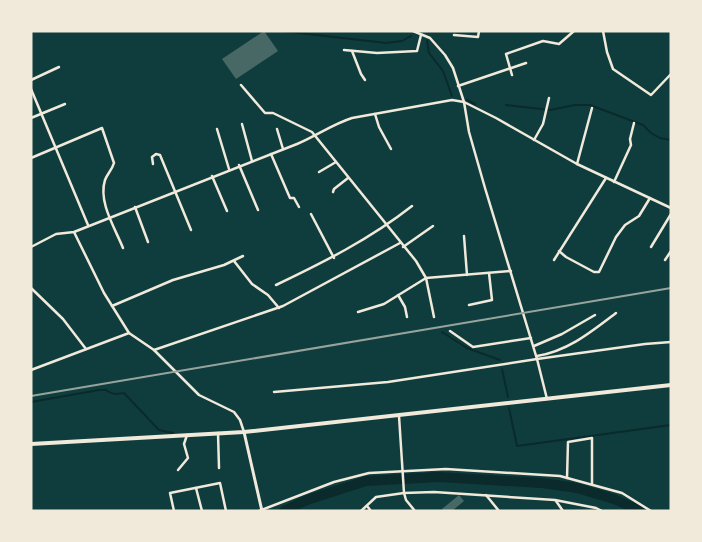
<svg xmlns="http://www.w3.org/2000/svg" width="702" height="542" font-family="'PT Sans',sans-serif">
	<style>
		.lines { fill: none; stroke-linecap: round; stroke-linejoin: round }
		.stream { stroke: #0a2a2b; stroke-width: 2 }
		.river { stroke: #0a2a2b; stroke-width: 10 }
		.building { fill: #486865 }
		.minor { stroke: #f1e9da; stroke-width: 2.5 }
		.tertiary { stroke: #f1e9da; stroke-width: 3 }
		.secondary { stroke: #f1e9da; stroke-width: 4 }
		.rail { stroke: #97a49c; stroke-width: 2 }
	</style>
	<rect width="100%" height="100%" fill="#0f3d3e"/>
	<g class="lines">
		<g class="stream">
			<path d="M282,31L386,43L402,41L411,36"/>
			<path d="M427,41L429,53L443,71L452,96"/>
			<path d="M467,100L475,104"/>
			<path d="M506,105L550,110L575,105H590L643,125L651,133L660,138L671,140"/>
			<path d="M442,332L467,348L500,360"/>
			<path d="M502,369L508,397"/>
			<path d="M31,402L99,390H106C112,395 117,394 124,393L159,430L173,433"/>
			<path d="M509,408L517,446L671,425"/>
		</g>
		<path class="river" d="M284,511L307,500L366,481L438,477L542,483L577,488L614,499L641,511"/>
	</g>
	<g class="building">
		<path d="M264,31L278,51L236,79L222,59Z"/>
		<path d="M459,495L464,501L452,511H443L442,509Z"/>
	</g>
	<g class="lines">
		<g class="minor">
			<path d="M413,31L430,38L445,55L453,68L464,102L469,132L485,188L537,359L547,399"/>
			<path d="M603,31L607,52L613,69L651,95L671,74"/>
			<path d="M454,35L478,37L479,31"/>
			<path d="M344,50L377,53L417,51L421,35"/>
			<path d="M352,51L361,74L365,80"/>
			<path d="M512,75L506,54L543,41L559,44L574,31"/>
			<path d="M31,80L59,67"/>
			<path d="M241,85L265,113H273L312,132L416,261L426,278L511,271"/>
			<path d="M458,86L526,63"/>
			<path d="M31,89L88,225"/>
			<path d="M375,114L379,127L391,149"/>
			<path d="M31,118L65,104"/>
			<path d="M242,124L252,161"/>
			<path d="M217,129L229,169"/>
			<path d="M277,129L283,149"/>
			<path d="M534,140L543,124L549,98"/>
			<path d="M271,154L290,198H294L299,207"/>
			<path d="M31,158L102,128L114,163C112,170 107,174 105,180C98,202 115,228 123,248"/>
			<path d="M153,164L152,157L156,154L160,155L191,230"/>
			<path d="M577,164L592,108"/>
			<path d="M239,165L258,210"/>
			<path d="M319,172L336,162"/>
			<path d="M212,176L227,211"/>
			<path d="M614,182L631,145L630,139L634,123"/>
			<path d="M333,192L334,189L348,178"/>
			<path d="M135,207L148,242"/>
			<path d="M311,214L334,258"/>
			<path d="M74,232L104,293L129,333L154,350L199,395L234,412L240,420L244,432"/>
			<path d="M464,236L467,275"/>
			<path d="M31,247L56,234L74,232L297,144C316,136 333,124 352,118L452,100L464,102L496,118L577,164L671,208"/>
			<path d="M403,247L433,226"/>
			<path d="M651,247L671,214"/>
			<path d="M559,251L566,257L594,272H599L616,237L625,225L639,216L650,198"/>
			<path d="M554,260L606,178"/>
			<path d="M665,260L671,251"/>
			<path d="M234,261L252,284L268,295L279,308"/>
			<path d="M276,285C324,262 370,239 412,206"/>
			<path d="M31,288L63,319L86,349"/>
			<path d="M398,295L405,307L407,317"/>
			<path d="M469,305L492,300L489,273"/>
			<path d="M112,306L173,280L224,265L243,256"/>
			<path d="M358,312L384,304L426,278L434,317"/>
			<path d="M450,331L473,347L531,338"/>
			<path d="M534,346L562,334L595,315"/>
			<path d="M154,350L283,306L400,243"/>
			<path d="M537,356C568,351 591,332 616,313"/>
			<path d="M31,370L129,333"/>
			<path d="M274,392L388,382L537,359L645,344L671,342"/>
			<path d="M399,416L404,493L406,500L415,511"/>
			<path d="M218,433L219,468"/>
			<path d="M178,470L188,458L184,444L187,435"/>
			<path d="M567,478L568,442L592,438V484"/>
			<path d="M196,488L202,511"/>
			<path d="M486,495L499,511"/>
			<path d="M556,501L563,511"/>
			<path d="M367,506L371,511"/>
			<path d="M174,511L170,493L220,483L226,511"/>
			<path d="M259,511L334,482L369,473L446,469L560,476L622,493L651,511"/>
			<path d="M361,511L376,497L404,493L434,492L555,500L596,508L602,511"/>
		</g>
		<path class="tertiary" d="M244,432L262,511"/>
		<path class="secondary" d="M31,444L244,432L671,385"/>
		<path class="rail" d="M31,396L671,288"/>
	</g>
	<rect width="702" height="542" fill="none" stroke="#f1e9da" stroke-width="65"/>
</svg>
